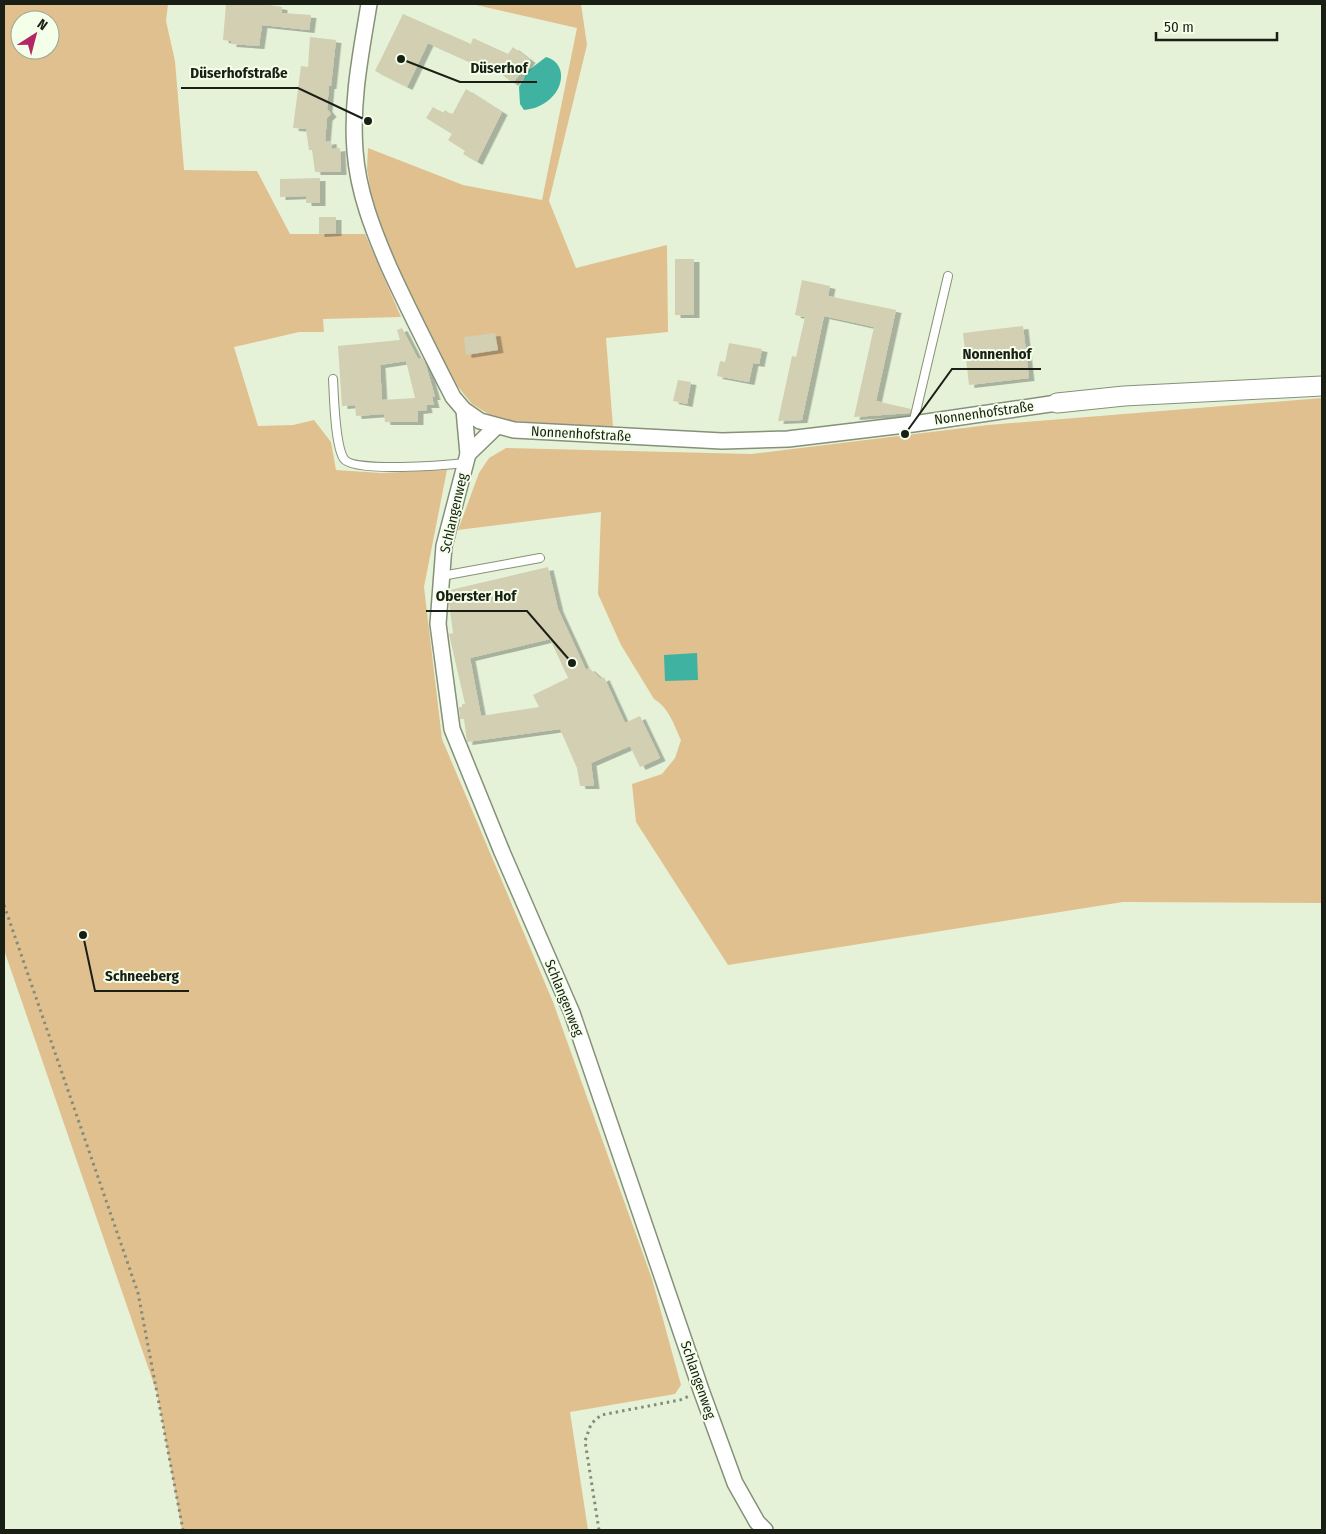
<svg xmlns="http://www.w3.org/2000/svg" width="1326" height="1534" font-family="'Fira Sans Condensed',sans-serif">
	<style>
		.green { fill: #e1c08f; fill-rule: evenodd }
		.water { fill: #3fb2a1 }
		.building { fill: #d2cfb3; fill-rule: evenodd; filter: url(#shadow) }
		.lines { fill: none; stroke-linecap: round; stroke-linejoin: round }
		.service-casing { stroke: #859178; stroke-width: 10 }
		.minor-casing { stroke: #859178; stroke-width: 18 }
		.tertiary-casing { stroke: #859178; stroke-width: 21 }
		.path { stroke: #838c7a; stroke-width: 3; stroke-dasharray: 2.5 4; stroke-linecap: butt }
		.service { stroke: #fff; stroke-width: 8 }
		.minor { stroke: #fff; stroke-width: 15 }
		.tertiary { stroke: #fff; stroke-width: 19 }
		.labels { text-anchor: middle; dominant-baseline: central; stroke-width: 4; stroke-linejoin: round; paint-order: stroke }
		.street-label { font-size: 14px; fill: #1a1f16; stroke: #f4ffe9 }
		.leader { fill: none; stroke: #1a1f16; stroke-width: 2 }
		.callout-dot { fill: #1a1f16; stroke: #f4ffe9; stroke-width: 2 }
		.callout-label { font-size: 15px; text-anchor: middle; font-weight: bold; fill: #1a1f16; stroke: #f4ffe9; stroke-width: 4; stroke-linejoin: round; paint-order: stroke }
	</style>
	<defs>
		<filter id="shadow"><feDropShadow dx="5.5" dy="3" stdDeviation="0" flood-color="#0004"/></filter>
	</defs>
	<rect width="100%" height="100%" fill="#e5f2d7"/>
	<g class="green">
		<path d="M4,4H168L166,21L175,61L184,170L257,171L290,234H365L401,317L323,319L324,332H299L234,347L258,426L293,425L314,420L331,442L336,470L381,473L447,470L424,587L442,739L553,1002L652,1279L681,1385L675,1394L570,1412L588,1530H182L157,1393L4,950ZM20,20H50V50H20Z"/>
		<path d="M472,4H581L587,45L549,201L576,268L667,245L668,332L606,338L613,427L513,421L490,415L472,404L450,377L431,342L388,243L372,200L367,169L368,148L463,185L542,200L577,28Z"/>
		<path d="M1322,398V903L1123,902L728,965L636,822L632,784L662,774L675,758L681,740C674,725 669,708 654,699L621,645L598,594L601,512L458,530L479,473L489,458L506,448L751,454L988,425Z"/>
	</g>
	<g class="water">
		<path d="M546,57C567,63 564,87 550,99C542,106 534,109 524,110L520,104L519,87L529,70Z"/>
		<path d="M697,653L698,680L665,681L664,655Z"/>
	</g>
	<g class="building">
		<path d="M226,4H264L282,7V13L311,15L309,30L262,25L259,46L231,44V41L223,40Z"/>
		<path d="M403,14L471,44L473,38L508,54L513,47L530,60L513,83L488,64L486,69L428,43L407,87L375,71Z"/>
		<path d="M310,37L336,40L331,86H329L327,109L331,114L327,118L325,142L331,141L332,149L340,148L341,172H315L312,150H309L306,129L293,128L301,66L308,67Z"/>
		<path d="M466,89L502,112L477,162L463,154L465,151L448,140L452,134L426,118L433,107L443,113L445,110L452,115Z"/>
		<path d="M320,178V203H306V196L280,197V179Z"/>
		<path d="M319,217H336V233L319,234Z"/>
		<rect x="675" y="259" width="19" height="56"/>
		<path d="M802,280L830,286L828,296L896,310L876,401L911,409L910,413L854,417L874,327L824,316L802,420L778,421L792,356L796,357L805,317L795,315Z"/>
		<path d="M1023,326L1029,378L969,385L963,333Z"/>
		<path d="M402,328L418,359L423,358L426,365L435,397H432L434,405H426L427,410L418,411V422H385L384,414L356,416L355,405L342,406L338,346L400,340L397,330ZM406,361L415,398L382,400L380,365Z"/>
		<path d="M495,333L498,350L466,355L464,337Z"/>
		<path d="M729,343L762,349L759,364L753,363L749,382L717,376L720,361L725,362Z"/>
		<path d="M678,380L691,382L687,404L673,401Z"/>
		<path d="M548,567L558,609L586,670L589,668L601,679L604,677L625,723L640,716L660,758L640,767L630,746L591,763L594,786H580L577,768L560,729L467,742L464,719H460L459,707H462V704H465L449,634L453,633L449,603L450,590ZM550,639L568,678L533,695L539,707L481,716L470,658Z"/>
	</g>
	<g class="lines">
		<defs>
			<g id="service">
				<path d="M333,379C334,397 335,446 344,459C354,473 447,465 465,463"/>
				<path d="M913,424L948,276"/>
				<path d="M442,576L540,558"/>
			</g>
			<g id="minor">
				<path d="M369,4C361,53 351,101 355,151C358,192 373,230 389,267C409,311 431,354 453,397L464,410L480,421L514,430L722,441L788,439L913,424L1057,403"/>
				<path d="M464,410L468,454L444,546L438,624L452,729L502,852L572,1013L701,1390L735,1483L757,1522L765,1530"/>
				<path d="M468,454L497,426"/>
			</g>
			<path id="tertiary" d="M1057,403L1124,396L1322,386"/>
		</defs>
		<use href="#service" class="service-casing"/>
		<use href="#minor" class="minor-casing"/>
		<use href="#tertiary" class="tertiary-casing"/>
		<g class="path">
			<path d="M4,905L138,1293L183,1530"/>
			<path d="M599,1530L585,1441L591,1424L601,1415L680,1400L689,1396"/>
		</g>
		<use href="#service" class="service"/>
		<use href="#minor" class="minor"/>
		<use href="#tertiary" class="tertiary"/>
	</g>
	<g class="labels">
		<g class="street-label">
			<text transform="translate(984 413) rotate(-8)">Nonnenhofstraße</text>
			<text transform="translate(581 434) rotate(3)">Nonnenhofstraße</text>
			<text transform="translate(454 513) rotate(-77)">Schlangenweg</text>
			<text transform="translate(564 998) rotate(68)">Schlangenweg</text>
			<text transform="translate(698 1380) rotate(71)">Schlangenweg</text>
		</g>
	</g>
	<path class="leader" d="M401 59L460 82H537M368 121L298 88H181M905 434L952 369H1041M572 663L527 611H426M83 935L95 991H189"/>
	<g class="callout-dot">
		<circle cx="401" cy="59" r="5"/>
		<circle cx="368" cy="121" r="5"/>
		<circle cx="905" cy="434" r="5"/>
		<circle cx="572" cy="663" r="5"/>
		<circle cx="83" cy="935" r="5"/>
	</g>
	<g class="callout-label">
		<text x="499" y="73">Düserhof</text>
		<text x="239" y="78">Düserhofstraße</text>
		<text x="997" y="359">Nonnenhof</text>
		<text x="476" y="601">Oberster Hof</text>
		<text x="142" y="981">Schneeberg</text>
	</g>
	<rect width="1326" height="1534" fill="none" stroke="#1a1f16" stroke-width="10"/>
	<g transform="translate(35 35) rotate(36)"><circle r="24" fill="#f4ffe9" stroke="#9da595"/>
	<path d="M0-4L9 19L0 12L-9 19Z" fill="#b22764"/>
	<text y="-8" font-size="14" font-weight="bold" text-anchor="middle" fill="#1a1f16">N</text>
	</g>
	<path d="M1156 32v8h121v-8" fill="none" stroke="#1a1f16" stroke-width="2.5"/>
	<text x="1164" y="32" font-size="15" fill="#1a1f16" stroke="#f4ffe9" stroke-width="4" paint-order="stroke">50 m</text>
</svg>
